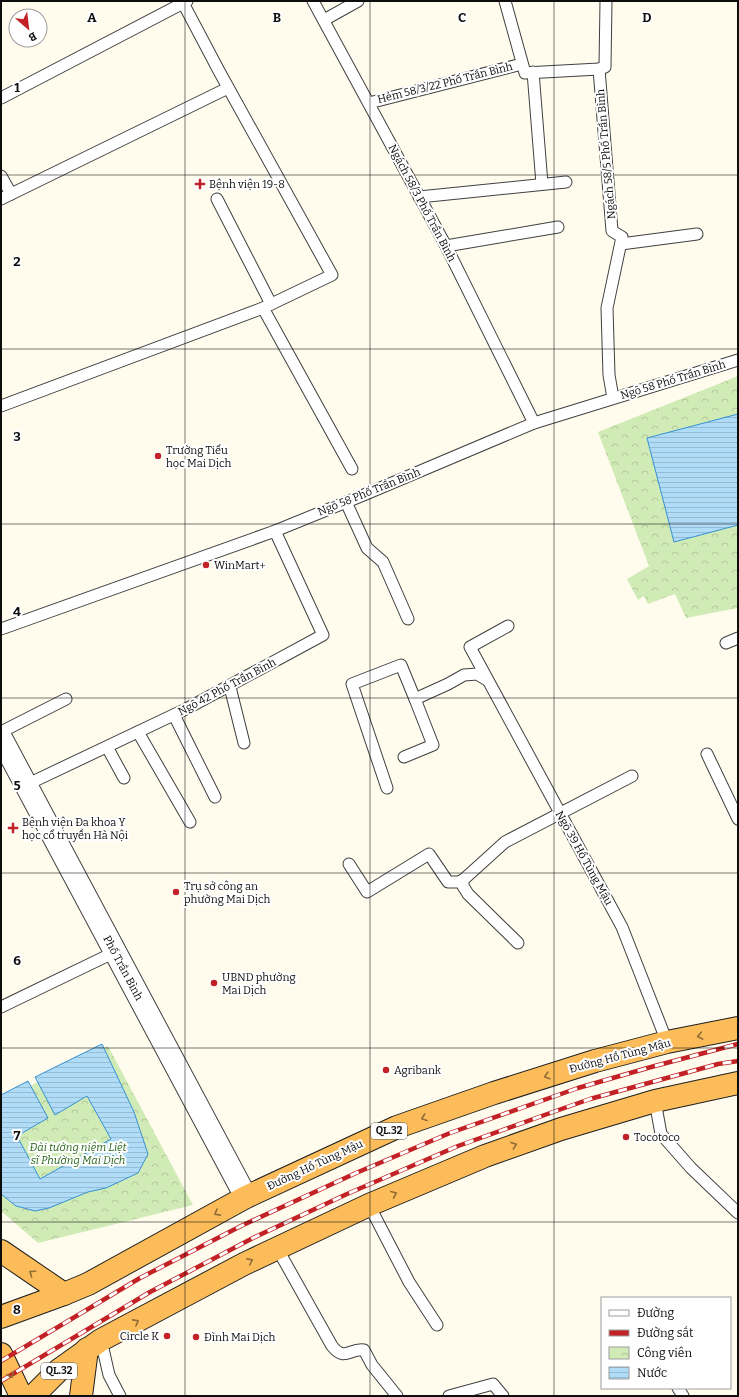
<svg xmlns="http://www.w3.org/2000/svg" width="739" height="1397" font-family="Bitter,serif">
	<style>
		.park { fill: url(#park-crowns) }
		.water { fill: url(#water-rules); stroke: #3591d2 }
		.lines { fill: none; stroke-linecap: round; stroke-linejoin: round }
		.service-casing { stroke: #404040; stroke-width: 13 }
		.minor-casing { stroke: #404040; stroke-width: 24 }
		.trunk-casing { stroke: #1e1e1e; stroke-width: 24 }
		.service { stroke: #fff; stroke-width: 11 }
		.minor { stroke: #fff; stroke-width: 22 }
		.trunk { stroke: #fbbc59; stroke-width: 22 }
		.rail-casing { stroke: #c22126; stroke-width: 4.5 }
		.rail { stroke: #fff; stroke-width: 3; stroke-dasharray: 9; stroke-linecap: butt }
		.oneway { stroke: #906d37 }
		.grid { fill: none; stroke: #0d0d0d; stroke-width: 1; stroke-opacity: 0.55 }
		.poi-dot { fill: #c22126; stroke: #fff; stroke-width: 1.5 }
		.labels { text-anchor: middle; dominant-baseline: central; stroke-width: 4; stroke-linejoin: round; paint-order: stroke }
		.shield { fill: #fff; stroke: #565656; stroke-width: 1 }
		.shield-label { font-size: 10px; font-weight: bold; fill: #0d0d0d }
		.street-label { font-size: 11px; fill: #0d0d0d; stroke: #fff }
		.poi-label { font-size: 11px; fill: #0d0d0d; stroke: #fff; text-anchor: start }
		.park-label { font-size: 11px; font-style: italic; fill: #2a671b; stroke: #fff }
		.grid-label { font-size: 13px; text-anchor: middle; font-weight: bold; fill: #0d0d0d; stroke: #fff; stroke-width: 4; stroke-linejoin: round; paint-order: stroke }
	</style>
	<defs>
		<pattern id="park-crowns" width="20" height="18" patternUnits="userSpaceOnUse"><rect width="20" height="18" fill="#d1ebb6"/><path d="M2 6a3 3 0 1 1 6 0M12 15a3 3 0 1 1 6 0" fill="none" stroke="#b2c89b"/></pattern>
		<pattern id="water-rules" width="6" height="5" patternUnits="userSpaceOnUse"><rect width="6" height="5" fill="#b0dcf8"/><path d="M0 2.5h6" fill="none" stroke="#96bcd3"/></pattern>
	</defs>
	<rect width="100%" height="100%" fill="#fffced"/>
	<g class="park">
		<path d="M738,376V608L686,618L675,594L648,604L644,596L638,600L627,579L649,566L598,432Z"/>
		<path d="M108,1046L193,1205L38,1243L1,1211V1101Z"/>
	</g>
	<g class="water">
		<path d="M738,414V525L674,542L647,438Z"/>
		<path d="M102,1044L134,1112L148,1154L138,1173L106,1188L88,1192L49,1208L35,1211L16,1206L1,1194V1095L28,1081L48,1118L17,1136L40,1179L111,1139L87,1096L55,1115L35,1077Z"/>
	</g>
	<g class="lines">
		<defs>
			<g id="service">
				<path d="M313,1L446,246L534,423"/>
				<path d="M505,1L525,73L599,69L605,67L606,1"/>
				<path d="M324,20L358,1"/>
				<path d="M599,69L612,231L622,237L607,308L609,375L613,398"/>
				<path d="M533,72L542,184"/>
				<path d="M1,98L187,1"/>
				<path d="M369,103L522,64"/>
				<path d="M1,176L11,194"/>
				<path d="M419,197L566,182"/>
				<path d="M1,199L228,88"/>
				<path d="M217,199L271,304"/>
				<path d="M621,244L697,234"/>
				<path d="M446,246L558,227"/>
				<path d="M263,308L352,469"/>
				<path d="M1,406L263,308L332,275L219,71L182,1"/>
				<path d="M346,502L367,548L383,562L408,619"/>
				<path d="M508,626L470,647L622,927L667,1042"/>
				<path d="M1,629L275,531L366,494L534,423L738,360"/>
				<path d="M726,643L738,638"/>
				<path d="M230,687L244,743"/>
				<path d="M174,715L215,797"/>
				<path d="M1,732L66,699"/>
				<path d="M138,732L190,822"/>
				<path d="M107,747L124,778"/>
				<path d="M707,754L738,819"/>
				<path d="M404,757L433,745L415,699L448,684L464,675L477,674L487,680"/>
				<path d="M26,785L186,709L323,635L275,531"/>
				<path d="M387,788L352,684L401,665L415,699"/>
				<path d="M349,864L367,892L429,854L448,882H458L463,880"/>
				<path d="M518,943L468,894L463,886V880L505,842L632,776"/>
				<path d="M1,1007L115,952"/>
				<path d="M655,1101L661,1134L691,1168L738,1213"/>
				<path d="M369,1205L409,1282L437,1325"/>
				<path d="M277,1248L332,1346C345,1362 349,1348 364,1350L372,1365L397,1396"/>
				<path d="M101,1340L109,1375L120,1396"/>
				<path d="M678,1388L683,1396"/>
				<path d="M449,1396L493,1384L503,1396"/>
			</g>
			<path id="minor" d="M1,738L246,1197"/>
			<g id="trunk">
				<path d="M1,1251L64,1294"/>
				<path d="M1,1317L64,1294L88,1284L246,1197L397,1127L494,1093L595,1061L667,1042L738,1028"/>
				<path d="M1,1354L21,1396"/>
				<path d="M33,1396L59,1370L101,1340L244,1264L369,1205L485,1156L561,1129L655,1101L738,1083"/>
				<path d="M81,1396L87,1349"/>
			</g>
		</defs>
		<use href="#service" class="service-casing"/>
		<use href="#minor" class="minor-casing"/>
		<use href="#trunk" class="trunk-casing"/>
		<use href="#service" class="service"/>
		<use href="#minor" class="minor"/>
		<use href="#trunk" class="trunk"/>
		<defs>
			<g id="rail">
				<path d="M1,1361L140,1278L241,1226L356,1173L450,1133L578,1088L651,1067L738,1044"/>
				<path d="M1,1381L150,1292L253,1238L347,1194L458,1146L553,1112L590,1099L718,1064L738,1061"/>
			</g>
		</defs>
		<use href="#rail" class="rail-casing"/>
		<use href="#rail" class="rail"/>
	</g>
	<defs><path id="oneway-chevron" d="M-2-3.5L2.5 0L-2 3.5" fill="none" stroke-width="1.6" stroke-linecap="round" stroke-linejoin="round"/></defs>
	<g class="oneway">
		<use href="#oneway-chevron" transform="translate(700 1036) rotate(169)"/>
		<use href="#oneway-chevron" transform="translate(547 1076) rotate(163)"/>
		<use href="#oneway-chevron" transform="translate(424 1118) rotate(160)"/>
		<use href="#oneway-chevron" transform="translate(514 1145) rotate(-20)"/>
		<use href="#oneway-chevron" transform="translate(394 1194) rotate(-23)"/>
		<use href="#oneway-chevron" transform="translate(217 1213) rotate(151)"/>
		<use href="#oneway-chevron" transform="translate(250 1261) rotate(-26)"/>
		<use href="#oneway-chevron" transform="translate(32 1273) rotate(-145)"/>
		<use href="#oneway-chevron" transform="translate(136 1322) rotate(-28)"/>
		<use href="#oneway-chevron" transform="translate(11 1375) rotate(65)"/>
	</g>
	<path class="grid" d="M185,1V1396M370,1V1396M554,1V1396M1,175H738M1,349H738M1,524H738M1,698H738M1,873H738M1,1048H738M1,1222H738"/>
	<g class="poi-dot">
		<path d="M198 178h4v4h4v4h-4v4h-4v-4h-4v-4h4z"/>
		<circle cx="158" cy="456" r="4"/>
		<circle cx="206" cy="565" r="4"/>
		<path d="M11 822h4v4h4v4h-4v4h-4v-4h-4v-4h4z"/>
		<circle cx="176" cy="892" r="4"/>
		<circle cx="214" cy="983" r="4"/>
		<circle cx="386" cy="1070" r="4"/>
		<circle cx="626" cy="1137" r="4"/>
		<circle cx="167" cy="1336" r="4"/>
		<circle cx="196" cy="1337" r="4"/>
	</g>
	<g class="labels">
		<g class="shield">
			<rect x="371" y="1123" width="36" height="16" rx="3"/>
			<rect x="41" y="1363" width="36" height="16" rx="3"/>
		</g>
		<g class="shield-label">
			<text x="389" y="1131">QL.32</text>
			<text x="59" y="1371">QL.32</text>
		</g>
		<g class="street-label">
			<text transform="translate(445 83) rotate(-14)">Hẻm 58/3/22 Phố Trần Bình</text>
			<text transform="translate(606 154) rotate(-95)">Ngách 58/5 Phố Trần Bình</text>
			<text transform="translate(422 203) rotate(62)">Ngách 58/3 Phố Trần Bình</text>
			<text transform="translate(673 380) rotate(-17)">Ngõ 58 Phố Trần Bình</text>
			<text transform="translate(369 492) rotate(-22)">Ngõ 58 Phố Trần Bình</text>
			<text transform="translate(227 687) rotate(-28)">Ngõ 42 Phố Trần Bình</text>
			<text transform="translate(584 858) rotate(61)">Ngõ 39 Hồ Tùng Mậu</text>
			<text transform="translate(123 968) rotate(62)">Phố Trần Bình</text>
			<text transform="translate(620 1056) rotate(-15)">Đường Hồ Tùng Mậu</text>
			<text transform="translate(315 1165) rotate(-25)">Đường Hồ Tùng Mậu</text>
		</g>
		<g class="poi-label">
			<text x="209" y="184">Bệnh viện 19-8</text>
			<text x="166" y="450">Trường Tiểu<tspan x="166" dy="13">học Mai Dịch</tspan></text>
			<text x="214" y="565">WinMart+</text>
			<text x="22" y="822">Bệnh viện Đa khoa Y<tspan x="22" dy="13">học cổ truyền Hà Nội</tspan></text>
			<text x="184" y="886">Trụ sở công an<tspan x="184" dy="13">phường Mai Dịch</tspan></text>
			<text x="222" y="977">UBND phường<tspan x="222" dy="13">Mai Dịch</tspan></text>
			<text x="394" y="1070">Agribank</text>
			<text x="634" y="1137">Tocotoco</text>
			<text x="159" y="1336" text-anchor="end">Circle K</text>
			<text x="204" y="1337">Đình Mai Dịch</text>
		</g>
		<g class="park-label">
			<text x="78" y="1147">Đài tưởng niệm Liệt<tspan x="78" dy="13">sĩ Phường Mai Dịch</tspan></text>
		</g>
	</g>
	<g class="grid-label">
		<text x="92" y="22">A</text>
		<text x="277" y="22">B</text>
		<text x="462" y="22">C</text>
		<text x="647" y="22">D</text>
		<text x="17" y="92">1</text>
		<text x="17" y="266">2</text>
		<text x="17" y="441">3</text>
		<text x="17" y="616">4</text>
		<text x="17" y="790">5</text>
		<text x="17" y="965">6</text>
		<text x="17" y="1140">7</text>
		<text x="17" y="1314">8</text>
	</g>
	<rect width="739" height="1397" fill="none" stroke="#0d0d0d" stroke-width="4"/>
	<rect x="601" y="1297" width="130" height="92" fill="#ffffff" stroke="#9e9e9e"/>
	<rect x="609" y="1310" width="20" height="6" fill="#ffffff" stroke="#9e9e9e"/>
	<text x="637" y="1317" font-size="12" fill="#0d0d0d">Đường</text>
	<rect x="609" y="1330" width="20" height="6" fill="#c22126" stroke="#9e9e9e"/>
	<text x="637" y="1337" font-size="12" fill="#0d0d0d">Đường sắt</text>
	<rect x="609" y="1347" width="20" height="12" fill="url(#park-crowns)" stroke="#9e9e9e"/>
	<text x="637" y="1357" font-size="12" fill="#0d0d0d">Công viên</text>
	<rect x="609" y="1367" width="20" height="12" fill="url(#water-rules)" stroke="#9e9e9e"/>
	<text x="637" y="1377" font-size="12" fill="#0d0d0d">Nước</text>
	<g transform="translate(28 28) rotate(152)"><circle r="19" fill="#ffffff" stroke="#9e9e9e"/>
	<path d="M0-3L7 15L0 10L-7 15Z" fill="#c22126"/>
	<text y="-6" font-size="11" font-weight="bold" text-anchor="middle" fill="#0d0d0d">B</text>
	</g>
</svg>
